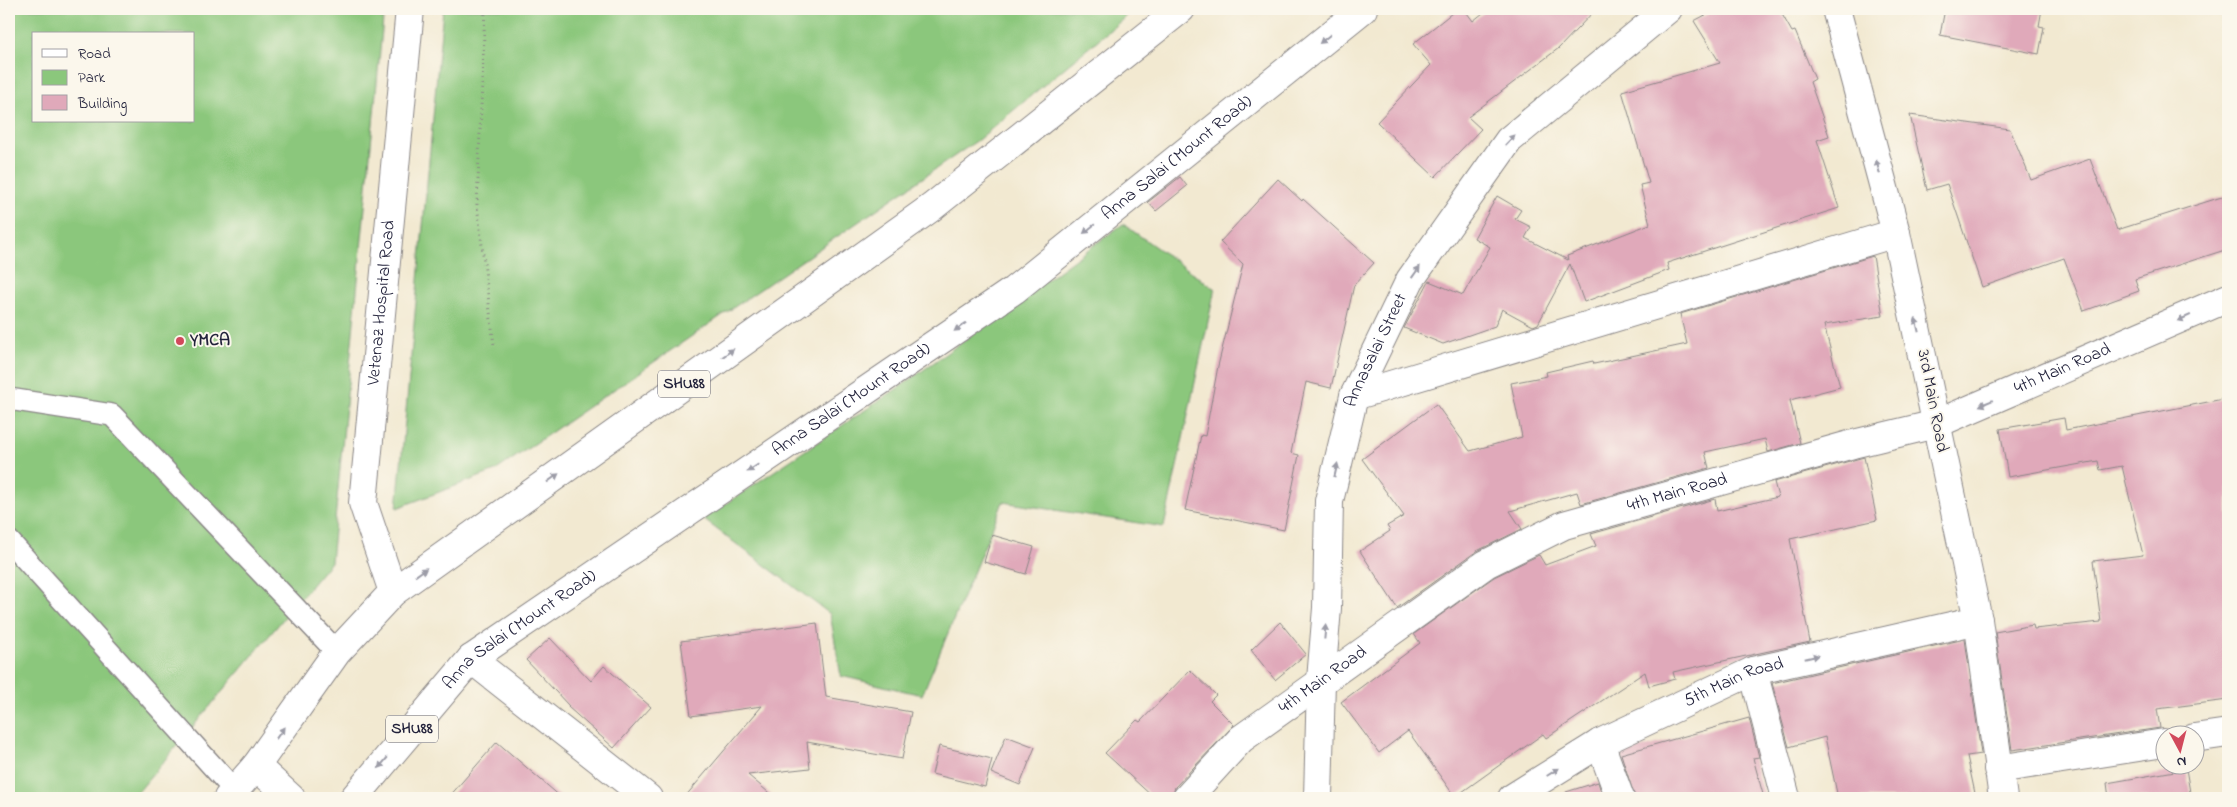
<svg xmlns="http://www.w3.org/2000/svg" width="2237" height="807" font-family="'Indie Flower',sans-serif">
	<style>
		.green { fill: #8bc77c; stroke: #56745c; fill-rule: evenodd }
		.building { fill: #e0a9ba }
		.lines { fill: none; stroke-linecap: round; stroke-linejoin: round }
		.lane-casing { stroke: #8a8686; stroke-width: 24 }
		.street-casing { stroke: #8a8686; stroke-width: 30 }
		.secondary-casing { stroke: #8a8686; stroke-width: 30 }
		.primary-casing { stroke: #8a8686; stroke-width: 30 }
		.path { stroke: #8a8686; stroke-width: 3; stroke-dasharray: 1 4; stroke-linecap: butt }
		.lane { stroke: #fff; stroke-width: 21 }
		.street { stroke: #fff; stroke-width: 28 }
		.secondary { stroke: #fff; stroke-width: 28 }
		.primary { stroke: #fff; stroke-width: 28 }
		.oneway { fill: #9c9ca7 }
		.poi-dot { fill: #d1495b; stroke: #fbf7ec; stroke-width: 2 }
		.labels { text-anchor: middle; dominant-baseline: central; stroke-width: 4; stroke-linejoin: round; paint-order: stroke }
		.shield { fill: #fbf7ec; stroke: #636270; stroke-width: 1 }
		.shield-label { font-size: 16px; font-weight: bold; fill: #22223b }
		.street-label { font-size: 18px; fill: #22223b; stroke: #fbf7ec }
		.poi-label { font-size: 18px; font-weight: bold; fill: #22223b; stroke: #fbf7ec; text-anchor: start }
	</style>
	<rect width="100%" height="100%" fill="#fbf7ec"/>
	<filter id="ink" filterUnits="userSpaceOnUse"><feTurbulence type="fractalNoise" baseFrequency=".02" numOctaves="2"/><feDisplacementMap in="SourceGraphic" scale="10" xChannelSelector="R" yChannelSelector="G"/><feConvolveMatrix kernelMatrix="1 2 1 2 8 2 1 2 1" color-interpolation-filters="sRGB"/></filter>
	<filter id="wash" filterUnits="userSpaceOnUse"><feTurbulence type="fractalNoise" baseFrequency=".0096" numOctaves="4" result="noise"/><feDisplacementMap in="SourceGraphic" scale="20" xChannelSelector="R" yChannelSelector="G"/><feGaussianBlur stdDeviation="1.12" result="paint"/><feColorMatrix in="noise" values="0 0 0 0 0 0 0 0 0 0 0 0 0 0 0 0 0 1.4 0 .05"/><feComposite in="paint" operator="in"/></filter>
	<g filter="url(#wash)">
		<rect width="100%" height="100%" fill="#f2e9d1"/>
		<g class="green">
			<path d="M9,9H384L331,562L133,798H9ZM34,34H194V121H34Z"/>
			<path d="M443,9H1135L978,140L495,471L397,508Z"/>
			<path d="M1123,224L1215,289L1164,527L1003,502L922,695L841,676L830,614L703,519L907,382Z"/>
		</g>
		<g id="blocks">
			<g class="building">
				<path d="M1457,9H1464L1473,21L1488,9H1596L1559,48L1468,117L1481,129L1435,177L1377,122L1431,65L1413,44Z"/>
				<path d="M1717,9H1779L1792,32L1795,31L1815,79L1810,82L1829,136L1817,140L1839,208L1667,263L1669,270L1584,302L1570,264L1538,324L1533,326L1502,309L1495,326L1443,344L1404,328L1429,281L1463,295L1490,247L1474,238L1497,196L1521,210L1515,219L1531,227L1525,238L1568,260L1567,256L1650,224L1640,185L1649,183L1622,91L1720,63L1694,21Z"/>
				<path d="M1945,9H2042L2039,26L2044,27L2039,54L1940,35Z"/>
				<path d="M1910,115L2010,129L2031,180L2090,159L2117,230L2228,195V249L2135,279L2139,291L2084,311L2064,258L1982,287L1947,184L1927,190Z"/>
				<path d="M1180,177L1187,186L1156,211L1148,202Z"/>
				<path d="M1278,179L1302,201L1303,199L1374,263L1354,285L1331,388L1306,382L1291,453L1299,455L1284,530L1185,510L1201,435L1205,436L1218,366L1243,264L1220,242Z"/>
				<path d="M1873,256L1883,316L1824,325L1840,387L1790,400L1800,443L1768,452L1765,439L1705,452L1709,468L1581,504L1577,492L1510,511L1522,529L1477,551L1397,608L1360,551L1390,531L1387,526L1404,516L1362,459L1436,404L1470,451L1522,437L1511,383L1547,376L1546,372L1593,361L1594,364L1687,344L1680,314Z"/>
				<path d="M2228,398V700L2157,709L2160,728L2012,750L1995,632L2033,625L2034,629L2101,622L2093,561L2143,555L2122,466L2100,470L2098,461L2008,477L2000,429L2064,418L2066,430Z"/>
				<path d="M1864,457L1877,520L1790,539L1810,642L1673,672L1675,679L1649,686L1645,672L1546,738L1543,734L1455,797L1408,731L1379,753L1341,702L1420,643L1414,634L1494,577L1539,555L1545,565L1596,546L1591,534L1715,499L1717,511L1778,497L1774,482Z"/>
				<path d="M992,535L1034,547L1026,574L984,562Z"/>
				<path d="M1280,622L1306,654L1275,680L1251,650Z"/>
				<path d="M817,623L826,697L911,712L902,759L807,742L810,768L748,775L775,798H684L762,706L691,716L681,641Z"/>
				<path d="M550,638L591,681L604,666L651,707L614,748L568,707L569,706L526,660Z"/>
				<path d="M1965,639L1981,754L1967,756L1976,798H1838L1825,737L1789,747L1772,683Z"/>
				<path d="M1190,670L1216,695L1210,701L1234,725L1175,787L1172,798H1154L1105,753L1137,720L1140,722Z"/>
				<path d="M1749,718L1759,757L1753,758L1764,798H1635L1621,754Z"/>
				<path d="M1006,736L1035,747L1020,785L991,773Z"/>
				<path d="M497,742L562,798H448Z"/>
				<path d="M939,746L992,759L985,787L932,774Z"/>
				<path d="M2186,769L2191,798H2109L2107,783Z"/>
				<path d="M1598,782L1603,798H1566V792Z"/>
			</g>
		</g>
	</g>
	<g filter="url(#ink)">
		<use href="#blocks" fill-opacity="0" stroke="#8a8686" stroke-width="1"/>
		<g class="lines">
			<defs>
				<g id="lane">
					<path d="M9,399L112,415L337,652"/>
					<path d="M9,541L235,791"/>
				</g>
				<g id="street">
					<path d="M1354,396L1896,233"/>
					<path id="s1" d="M393,592L363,503L410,9"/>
					<path d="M1978,620L2003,798"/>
					<path d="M1753,671L1786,798"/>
					<path d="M2194,738L2228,733"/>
					<path d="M1600,743L1620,798"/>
					<path d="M1998,769L2164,743"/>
					<path id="s2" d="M1187,798L1241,739L1486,564L1564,525L1853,444L1936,424"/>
				</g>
				<g id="secondary">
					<path id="s3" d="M1936,424L2228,298"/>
					<path d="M471,659L648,798"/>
					<path id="s4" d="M1318,798L1321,680L1327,608L1329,501L1354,396L1410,280L1509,140L1668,9"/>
					<path id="s5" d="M1512,798L1600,743L1753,671L1978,620L1896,233L1836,9"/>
				</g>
				<g id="primary">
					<path d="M256,766L291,798"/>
					<path d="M228,798L256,766L337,652L393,592L932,207L1181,9"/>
					<path id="s6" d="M354,798L471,659L1014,290L1363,9"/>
				</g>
			</defs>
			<use href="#lane" class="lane-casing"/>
			<use href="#street" class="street-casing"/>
			<use href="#secondary" class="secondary-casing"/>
			<use href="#primary" class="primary-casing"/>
			<path class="path" d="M485,9L477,204L494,345"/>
			<use href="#lane" class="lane"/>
			<use href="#street" class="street"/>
			<use href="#secondary" class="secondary"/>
			<use href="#primary" class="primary"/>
		</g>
		<defs><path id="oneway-solid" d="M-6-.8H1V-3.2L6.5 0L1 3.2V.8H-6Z" transform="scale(1.25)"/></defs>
		<g class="oneway">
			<use href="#oneway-solid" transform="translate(1325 39) rotate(141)"/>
			<use href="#oneway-solid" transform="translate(1510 140) rotate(-47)"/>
			<use href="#oneway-solid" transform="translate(1878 167) rotate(-105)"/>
			<use href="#oneway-solid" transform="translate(1089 229) rotate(141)"/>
			<use href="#oneway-solid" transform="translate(1416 272) rotate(-55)"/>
			<use href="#oneway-solid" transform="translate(2184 318) rotate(156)"/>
			<use href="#oneway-solid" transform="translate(1917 325) rotate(-103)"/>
			<use href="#oneway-solid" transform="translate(960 327) rotate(145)"/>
			<use href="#oneway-solid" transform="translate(728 353) rotate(-36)"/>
			<use href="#oneway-solid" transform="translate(1986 403) rotate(157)"/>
			<use href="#oneway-solid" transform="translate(753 468) rotate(146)"/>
			<use href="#oneway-solid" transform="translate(1336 470) rotate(-77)"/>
			<use href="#oneway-solid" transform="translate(553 478) rotate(-36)"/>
			<use href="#oneway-solid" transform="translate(421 572) rotate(-36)"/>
			<use href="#oneway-solid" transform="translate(1325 632) rotate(-85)"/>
			<use href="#oneway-solid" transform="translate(1812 657) rotate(-13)"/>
			<use href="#oneway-solid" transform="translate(280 733) rotate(-55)"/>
			<use href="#oneway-solid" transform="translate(383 763) rotate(130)"/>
			<use href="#oneway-solid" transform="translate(1553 772) rotate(-32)"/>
		</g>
	</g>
	<circle class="poi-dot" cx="180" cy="341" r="5"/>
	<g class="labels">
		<g class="shield">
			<rect x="658" y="370.5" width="52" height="27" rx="4"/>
			<rect x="386" y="715.5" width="52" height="27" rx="4"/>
		</g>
		<g class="shield-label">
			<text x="684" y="384">SHU88</text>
			<text x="412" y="729">SHU88</text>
		</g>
		<g class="street-label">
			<text stroke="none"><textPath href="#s6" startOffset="1048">Anna Salai (Mount Road)</textPath></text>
			<text stroke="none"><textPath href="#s1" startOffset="295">Vetenaz Hospital Road</textPath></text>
			<text stroke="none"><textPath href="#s4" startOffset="456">Annasalai Street</textPath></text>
			<text stroke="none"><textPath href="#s3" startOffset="138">4th Main Road</textPath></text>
			<text stroke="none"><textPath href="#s6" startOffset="642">Anna Salai (Mount Road)</textPath></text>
			<text transform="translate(1932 401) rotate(79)">3rd Main Road</text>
			<text stroke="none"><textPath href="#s2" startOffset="586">4th Main Road</textPath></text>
			<text stroke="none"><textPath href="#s6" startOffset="238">Anna Salai (Mount Road)</textPath></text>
			<text stroke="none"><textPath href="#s2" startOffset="181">4th Main Road</textPath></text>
			<text stroke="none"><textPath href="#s5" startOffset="251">5th Main Road</textPath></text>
		</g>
		<g class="poi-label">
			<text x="190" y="341">YMCA</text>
		</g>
	</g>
	<rect width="2237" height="807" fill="none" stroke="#fbf7ec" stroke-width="30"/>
	<rect x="32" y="32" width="162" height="90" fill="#fbf7ec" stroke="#a4a2a5"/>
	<rect x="42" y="49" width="25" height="8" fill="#ffffff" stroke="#a4a2a5"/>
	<text x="78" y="58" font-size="15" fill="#22223b">Road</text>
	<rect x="42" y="70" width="25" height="15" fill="#8bc77c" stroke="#a4a2a5"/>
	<text x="78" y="82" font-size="15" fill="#22223b">Park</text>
	<rect x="42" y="95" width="25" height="15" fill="#e0a9ba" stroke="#a4a2a5"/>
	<text x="78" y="108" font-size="15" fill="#22223b">Building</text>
	<g transform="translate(2180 750) rotate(173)"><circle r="24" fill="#fbf7ec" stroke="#a4a2a5"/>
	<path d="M0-4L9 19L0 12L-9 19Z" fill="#d1495b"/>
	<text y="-8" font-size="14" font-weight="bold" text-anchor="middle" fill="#22223b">N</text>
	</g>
</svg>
